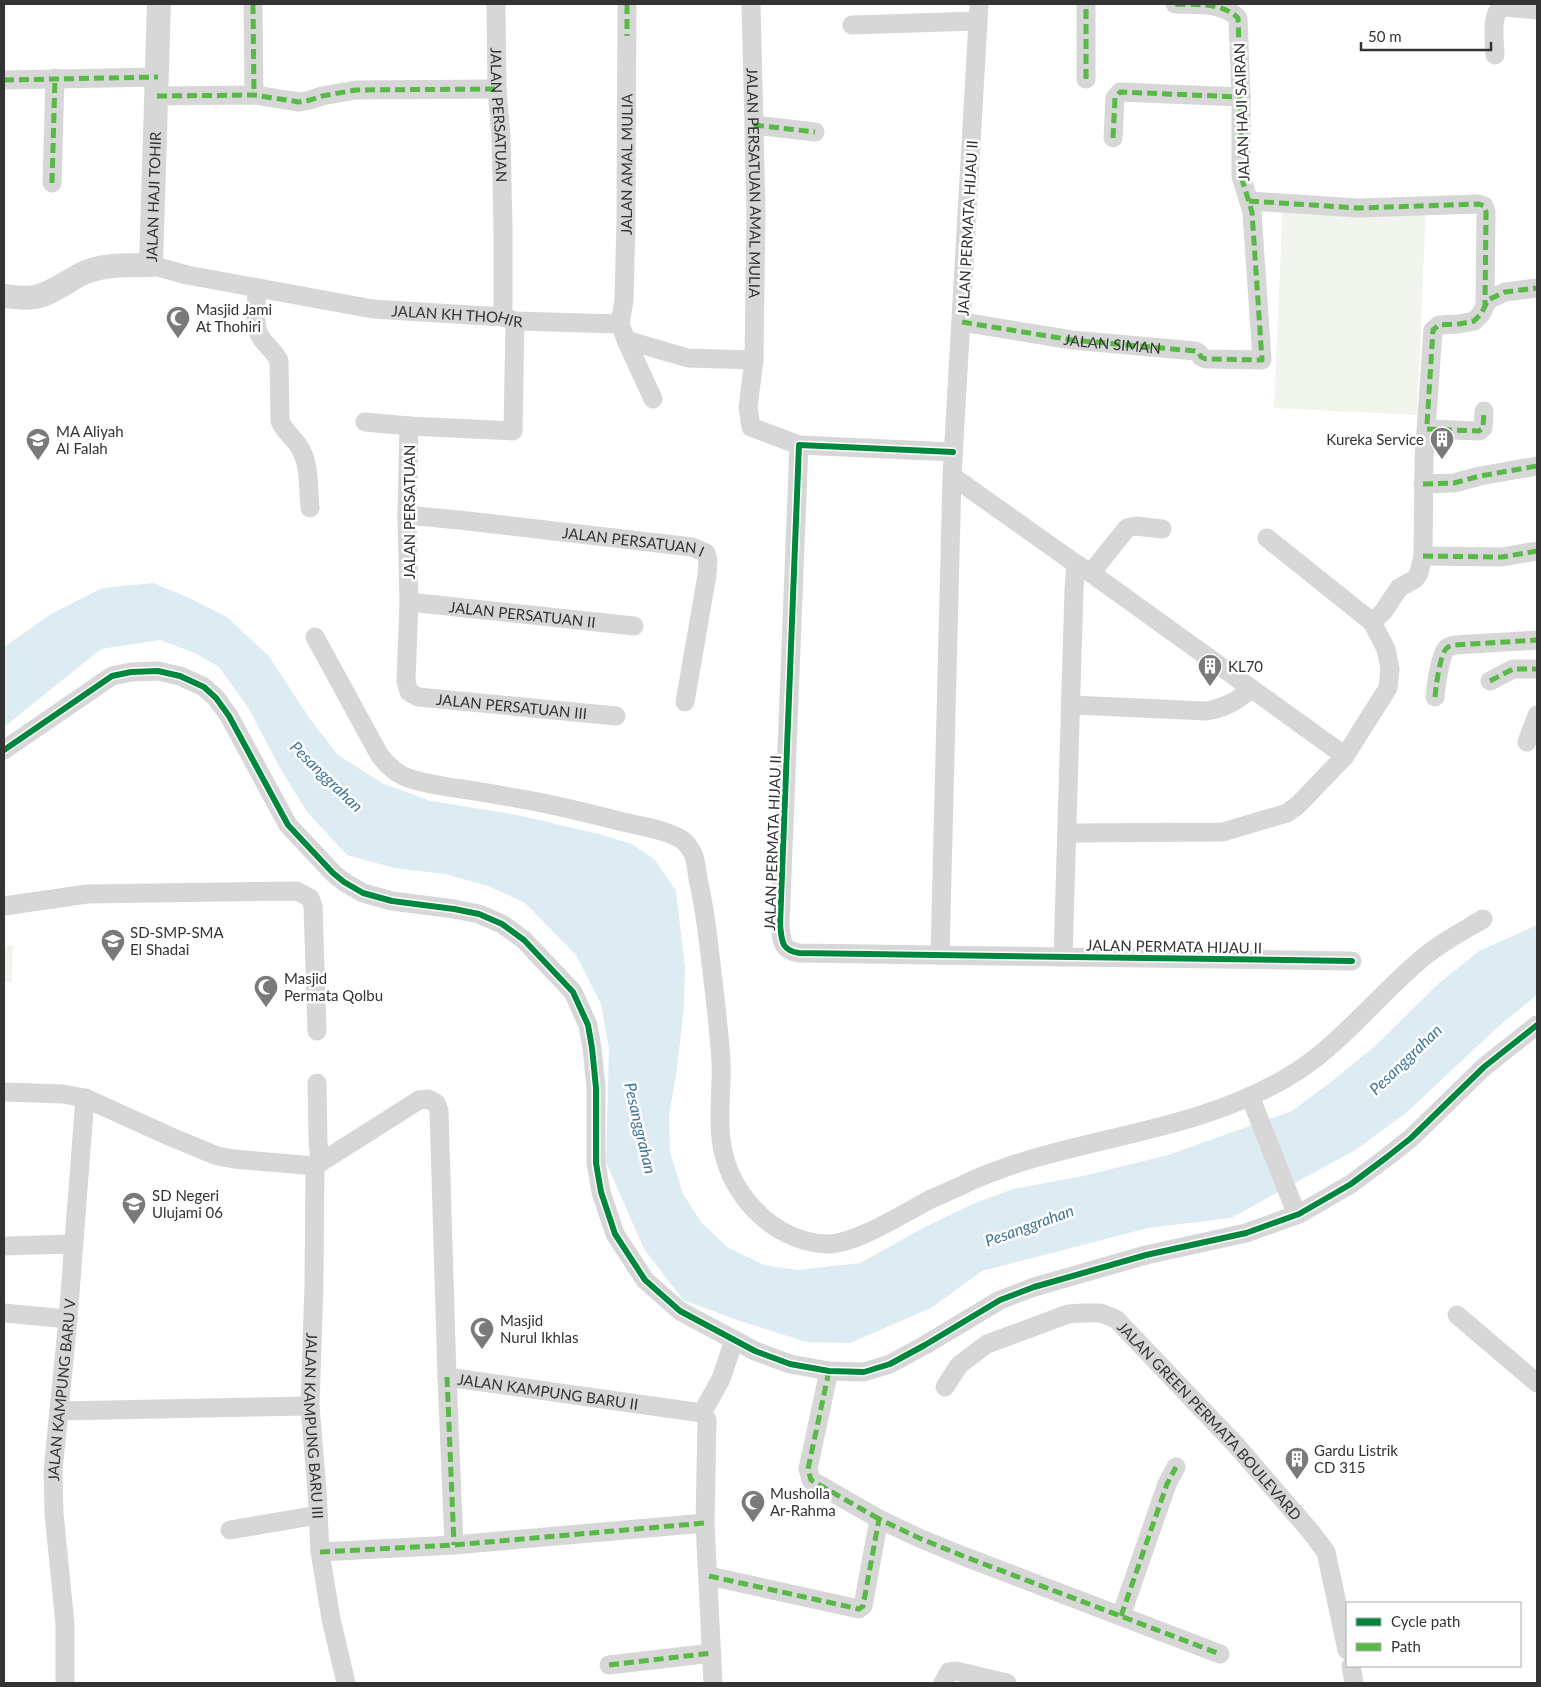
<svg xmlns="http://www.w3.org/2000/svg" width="1541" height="1687" font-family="Lato,sans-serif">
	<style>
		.green { fill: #f1f5ed }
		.water { fill: #ddebf3 }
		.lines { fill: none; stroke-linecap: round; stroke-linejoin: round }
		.minor { stroke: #d7d7d7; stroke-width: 19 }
		.tertiary { stroke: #d7d7d7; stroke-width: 24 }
		.quiet { stroke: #58b947; stroke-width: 5; stroke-dasharray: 10 5; stroke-linecap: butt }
		.cycleway-casing { stroke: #fff; stroke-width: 9 }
		.cycleway { stroke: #00873e; stroke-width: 6 }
		.labels { text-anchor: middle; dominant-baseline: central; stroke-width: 5; stroke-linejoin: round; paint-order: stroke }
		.street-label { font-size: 15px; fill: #333; stroke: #fff }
		.poi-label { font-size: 15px; fill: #333; stroke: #fff; text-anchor: start }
		.water-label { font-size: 16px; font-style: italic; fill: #3f7597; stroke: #fff }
	</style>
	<rect width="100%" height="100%" fill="#fff"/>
	<g class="green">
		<path d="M1283,201L1426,207L1417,415L1274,408Z"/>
		<path d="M4,945H13L12,982H4Z"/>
	</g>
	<path class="water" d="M153,583L189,598L227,617L268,655L310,719L338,755L384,784L431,801L517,815L599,834L632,844L655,860L676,891L685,967L684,1005L677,1069L669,1115L670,1152L683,1194L701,1222L727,1247L764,1265L798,1270L860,1263L925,1227L975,1203L1013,1189L1083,1176L1168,1155L1292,1111L1331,1082L1375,1046L1438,984L1479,951L1537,925V995L1499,1026L1407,1112L1357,1149L1231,1218L1148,1228L982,1271L931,1308L850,1343L806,1342L737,1320L683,1300L644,1249L604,1158L606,1157L609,1049L601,1004L576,955L525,903L488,886L445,874L394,868L347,855L307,812L280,768L249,709L219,667L195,653L160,640L101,649L4,727V647L51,614L102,588Z"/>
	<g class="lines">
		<g class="minor">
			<path d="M253,4L254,95"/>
			<path id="s1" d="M496,4L497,89L501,137L503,227V317"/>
			<path id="s2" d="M751,4L756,211L754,360L748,407L751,427L799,445"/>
			<path d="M979,4L952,476L1076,564L1091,573L1345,756"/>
			<path d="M852,25L977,21"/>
			<path d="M1495,55C1495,44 1489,8 1505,7L1537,10"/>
			<path d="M1086,79V4"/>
			<path d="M4,80L158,77"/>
			<path d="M157,96L254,95L299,102L310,100L322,96L356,90L497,89"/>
			<path d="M754,125L815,132"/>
			<path d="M1113,138L1115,98L1120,92L1241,97"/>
			<path d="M52,183L55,78"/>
			<path d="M1249,201L1358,208L1479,204L1484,206L1486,212L1485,305"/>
			<path id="s3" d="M151,265L187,275L373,309L503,317L515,321L620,324L626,340L688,358L754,360"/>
			<path d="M257,289C257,304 252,327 262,339C267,347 275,351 279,361L280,421C284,432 296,439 301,450C310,466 308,490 310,508"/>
			<path id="s4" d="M515,321L513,431L409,426L407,515L409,602L406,681L409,692L418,697L616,716"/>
			<path d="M962,322L1072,340L1195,351L1199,353L1201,357L1206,359L1262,360L1252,212L1241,176V97L1238,18C1222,2 1196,5 1175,4"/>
			<path id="s5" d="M620,324L624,300L626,221L627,4"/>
			<path d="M626,340L653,399"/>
			<path d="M365,422L409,426"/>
			<path d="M1427,429L1479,431L1483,428L1484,411"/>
			<path d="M953,452L799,445L780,925C782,941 781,950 799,953L1352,961"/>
			<path d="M1423,484L1454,483L1480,476L1537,466"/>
			<path id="s6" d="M407,515L459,520L692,547L706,553L708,560L707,575L685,702"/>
			<path d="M1423,556L1502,557L1537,551"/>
			<path d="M1091,573L1127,528L1136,526L1162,529"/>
			<path id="s7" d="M409,602L634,626"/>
			<path d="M1372,622L1383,612L1399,588L1415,579L1419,573L1423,556L1424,459L1433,330L1439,325L1459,324L1474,321L1481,314L1488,300L1505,292L1537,288"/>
			<path d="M315,637L380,756C387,764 393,771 403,776C419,783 438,785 455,788C475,791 495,794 516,798C553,804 591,814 628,823C645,827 673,831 686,843C689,847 692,851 694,856C696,863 697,871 698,879C704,904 707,929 710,955C714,990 719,1026 721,1062C722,1087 718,1113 721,1139C727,1192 771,1241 826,1244C855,1245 904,1213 931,1199C945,1193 959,1187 973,1180C1074,1136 1190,1135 1286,1078C1340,1047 1377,995 1425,956C1442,942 1463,931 1483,919"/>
			<path d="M1490,681L1513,669H1537"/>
			<path d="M1435,697C1436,687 1440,653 1447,648C1449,646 1452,646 1455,645L1537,640"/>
			<path d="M1072,705L1207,711C1227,707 1236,701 1252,689"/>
			<path d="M1527,742L1537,715"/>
			<path d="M4,750L112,676L131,672L158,671L180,676L204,687L216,698L229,716L288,825L333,873L344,882L363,893L392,901L454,909L479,914L502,924L524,940L573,992L588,1025L592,1048L596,1088V1163L601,1192L615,1234L645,1280L680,1311L755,1351L790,1364L829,1371L864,1372L890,1364L925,1345L1000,1300L1034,1287L1146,1255L1246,1233L1299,1214L1351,1184L1387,1157L1411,1138L1484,1067L1537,1025"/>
			<path d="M1068,833L1223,832L1287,813L1298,805L1345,756L1388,688L1390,669L1386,649L1372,622L1267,538"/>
			<path d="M4,906L87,894L297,891L310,898L313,906L317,1031"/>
			<path d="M940,955L952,476"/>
			<path d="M1063,957L1074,589L1076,564"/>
			<path d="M317,1083L318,1141L320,1162"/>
			<path d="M4,1092L63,1094L85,1098L169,1136L217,1156L234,1159L315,1166"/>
			<path d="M1250,1096L1293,1205L1299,1214"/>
			<path d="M315,1166L419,1100L428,1099L436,1103L439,1111L447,1377L454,1545"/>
			<path id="s8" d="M315,1166L314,1284L310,1406L317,1491L320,1552L331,1619L346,1683"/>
			<path d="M4,1246L74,1244"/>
			<path d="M4,1313L68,1319"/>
			<path d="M1457,1315L1537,1383"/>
			<path d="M829,1371L808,1469L811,1480L879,1519"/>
			<path id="s9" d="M447,1377L702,1413L707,1420L705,1523L713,1683"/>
			<path id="s10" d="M945,1387L959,1365L987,1344L1068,1314L1083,1313H1101L1116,1319L1236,1445L1311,1532L1326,1552L1347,1650"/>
			<path d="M59,1411L310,1406"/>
			<path d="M702,1413L721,1379L734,1340"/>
			<path d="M230,1530L318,1515"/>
			<path d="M320,1552L454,1545L705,1523"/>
			<path d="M709,1576L859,1609L863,1606L879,1519L919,1538L963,1556L1220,1654"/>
			<path d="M1121,1616L1167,1484L1176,1467"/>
			<path d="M609,1665L712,1653"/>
			<path d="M1351,1666L1354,1683"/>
			<path id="s11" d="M65,1683V1624L54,1513L53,1471L68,1319L85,1098"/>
			<path d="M943,1683L949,1672L956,1671L1007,1683"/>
		</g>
		<path class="tertiary" id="s12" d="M4,296C14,297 24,299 34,297C53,294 69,279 86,272C106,264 130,265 151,265L159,4"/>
		<g class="quiet">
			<path d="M253,4L254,95"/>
			<path d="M627,4V36"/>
			<path d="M1086,79V4"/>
			<path d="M4,80L158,77"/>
			<path d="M157,96L254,95L299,102L310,100L322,96L356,90L497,89"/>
			<path d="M754,125L815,132"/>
			<path d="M1113,138L1115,98L1120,92L1241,97"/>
			<path d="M52,183L55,78"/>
			<path d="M1249,201L1358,208L1479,204L1484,206L1486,212L1485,305"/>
			<path id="s13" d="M962,322L1072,340L1195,351L1199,353L1201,357L1206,359L1262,360L1252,212L1241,176V97L1238,18C1222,2 1196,5 1175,4"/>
			<path d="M1427,424L1433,330L1439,325L1459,324L1474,321L1481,314L1488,300L1505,292L1537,288"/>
			<path d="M1427,429L1479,431L1483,428L1484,411"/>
			<path d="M1423,484L1454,483L1480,476L1537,466"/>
			<path d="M1423,556L1502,557L1537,551"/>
			<path d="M1490,681L1513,669H1537"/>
			<path d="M1435,697C1436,687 1440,653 1447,648C1449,646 1452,646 1455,645L1537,640"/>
			<path d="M829,1371L808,1469L811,1480L879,1519"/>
			<path d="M447,1377L454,1545"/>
			<path d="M320,1552L454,1545L705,1523"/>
			<path d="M709,1576L859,1609L863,1606L879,1519L919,1538L963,1556L1220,1654"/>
			<path d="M1121,1616L1167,1484L1176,1467"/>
			<path d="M609,1665L712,1653"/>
		</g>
		<defs>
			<g id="cycleway">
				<path d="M953,452L799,445L780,925C782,941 781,950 799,953L1352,961"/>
				<path d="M4,750L112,676L131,672L158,671L180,676L204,687L216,698L229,716L288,825L333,873L344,882L363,893L392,901L454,909L479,914L502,924L524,940L573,992L588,1025L592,1048L596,1088V1163L601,1192L615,1234L645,1280L680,1311L755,1351L790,1364L829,1371L864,1372L890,1364L925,1345L1000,1300L1034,1287L1146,1255L1246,1233L1299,1214L1351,1184L1387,1157L1411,1138L1484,1067L1537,1025"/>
			</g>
		</defs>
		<use href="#cycleway" class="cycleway-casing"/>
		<use href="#cycleway" class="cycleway"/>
	</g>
	<defs>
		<symbol id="mosque-pin" viewBox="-11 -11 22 30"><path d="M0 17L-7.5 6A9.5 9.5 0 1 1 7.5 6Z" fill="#7a7a7a" stroke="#fff"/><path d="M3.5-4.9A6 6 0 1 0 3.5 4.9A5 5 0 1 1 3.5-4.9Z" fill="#fff"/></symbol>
		<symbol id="building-pin" viewBox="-11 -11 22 30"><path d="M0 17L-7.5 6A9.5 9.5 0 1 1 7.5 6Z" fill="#7a7a7a" stroke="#fff"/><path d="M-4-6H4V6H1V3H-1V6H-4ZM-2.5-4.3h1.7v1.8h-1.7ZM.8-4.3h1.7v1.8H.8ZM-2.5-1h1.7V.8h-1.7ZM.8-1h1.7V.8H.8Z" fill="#fff"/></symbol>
		<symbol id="school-pin" viewBox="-11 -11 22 30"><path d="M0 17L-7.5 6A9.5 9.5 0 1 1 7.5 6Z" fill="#7a7a7a" stroke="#fff"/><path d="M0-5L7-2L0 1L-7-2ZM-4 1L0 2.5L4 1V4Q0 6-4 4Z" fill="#fff"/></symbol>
	</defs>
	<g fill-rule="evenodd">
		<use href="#mosque-pin" x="164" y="304" width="28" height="38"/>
		<use href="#building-pin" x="1428" y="425" width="28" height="38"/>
		<use href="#school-pin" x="24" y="426" width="28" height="38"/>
		<use href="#building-pin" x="1196" y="652" width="28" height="38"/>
		<use href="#school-pin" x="99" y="927" width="28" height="38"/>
		<use href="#mosque-pin" x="252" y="973" width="28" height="38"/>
		<use href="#school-pin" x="120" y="1190" width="28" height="38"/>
		<use href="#mosque-pin" x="468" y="1315" width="28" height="38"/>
		<use href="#building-pin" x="1283" y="1445" width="28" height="38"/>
		<use href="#mosque-pin" x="739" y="1488" width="28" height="38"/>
	</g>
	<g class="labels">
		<g class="street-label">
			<text transform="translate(1241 112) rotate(-92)">JALAN HAJI SAIRAN</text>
			<text stroke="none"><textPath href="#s1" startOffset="111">JALAN PERSATUAN</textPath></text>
			<text stroke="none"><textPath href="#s5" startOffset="160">JALAN AMAL MULIA</textPath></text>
			<text stroke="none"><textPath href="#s2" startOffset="179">JALAN PERSATUAN AMAL MULIA</textPath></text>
			<text stroke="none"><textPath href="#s12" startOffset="222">JALAN HAJI TOHIR</textPath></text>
			<text transform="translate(967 228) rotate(-87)">JALAN PERMATA HIJAU II</text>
			<text stroke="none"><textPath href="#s3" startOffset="311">JALAN KH THOHIR</textPath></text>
			<text stroke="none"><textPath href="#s13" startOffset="152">JALAN SIMAN</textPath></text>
			<text transform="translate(409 512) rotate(-90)">JALAN PERSATUAN</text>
			<text stroke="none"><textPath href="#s6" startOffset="228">JALAN PERSATUAN I</textPath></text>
			<text stroke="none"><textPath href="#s7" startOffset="114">JALAN PERSATUAN II</textPath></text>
			<text stroke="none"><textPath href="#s4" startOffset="585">JALAN PERSATUAN III</textPath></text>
			<text transform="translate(772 843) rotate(-88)">JALAN PERMATA HIJAU II</text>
			<text transform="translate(1174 946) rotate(1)">JALAN PERMATA HIJAU II</text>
			<text stroke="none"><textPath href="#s11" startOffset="294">JALAN KAMPUNG BARU V</textPath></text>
			<text stroke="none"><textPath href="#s9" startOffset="102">JALAN KAMPUNG BARU II</textPath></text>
			<text stroke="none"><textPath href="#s10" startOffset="335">JALAN GREEN PERMATA BOULEVARD</textPath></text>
			<text stroke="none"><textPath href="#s8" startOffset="260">JALAN KAMPUNG BARU III</textPath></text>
		</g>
		<g class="poi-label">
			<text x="196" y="309">Masjid Jami<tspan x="196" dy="17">At Thohiri</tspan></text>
			<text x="56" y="431">MA Aliyah<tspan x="56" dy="17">Al Falah</tspan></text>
			<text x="1424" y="439" text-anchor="end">Kureka Service</text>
			<text x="1228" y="666">KL70</text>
			<text x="130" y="932">SD-SMP-SMA<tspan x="130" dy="17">El Shadai</tspan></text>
			<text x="284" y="978">Masjid<tspan x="284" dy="17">Permata Qolbu</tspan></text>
			<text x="152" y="1195">SD Negeri<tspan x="152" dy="17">Ulujami 06</tspan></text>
			<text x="500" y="1320">Masjid<tspan x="500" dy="17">Nurul Ikhlas</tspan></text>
			<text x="1314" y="1450">Gardu Listrik<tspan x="1314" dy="17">CD 315</tspan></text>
			<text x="770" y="1493">Musholla<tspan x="770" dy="17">Ar-Rahma</tspan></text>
		</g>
		<g class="water-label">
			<text transform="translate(327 776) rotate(44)">Pesanggrahan</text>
			<text transform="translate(1405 1059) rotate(-44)">Pesanggrahan</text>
			<text transform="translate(641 1128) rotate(77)">Pesanggrahan</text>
			<text transform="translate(1029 1225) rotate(-20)">Pesanggrahan</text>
		</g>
	</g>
	<rect width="1541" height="1687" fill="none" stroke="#333333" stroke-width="10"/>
	<rect x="1346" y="1602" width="175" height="65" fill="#ffffff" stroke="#adadad"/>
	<rect x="1356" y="1618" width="25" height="8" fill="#00873e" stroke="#adadad"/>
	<text x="1391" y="1627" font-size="15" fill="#333333">Cycle path</text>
	<rect x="1356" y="1643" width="25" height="8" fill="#58b947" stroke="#adadad"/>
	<text x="1391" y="1652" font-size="15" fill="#333333">Path</text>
	<path d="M1361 42v8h130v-8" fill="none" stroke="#333333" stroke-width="2.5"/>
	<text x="1368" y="42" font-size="15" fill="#333333" stroke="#ffffff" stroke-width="4" paint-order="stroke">50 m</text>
</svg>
